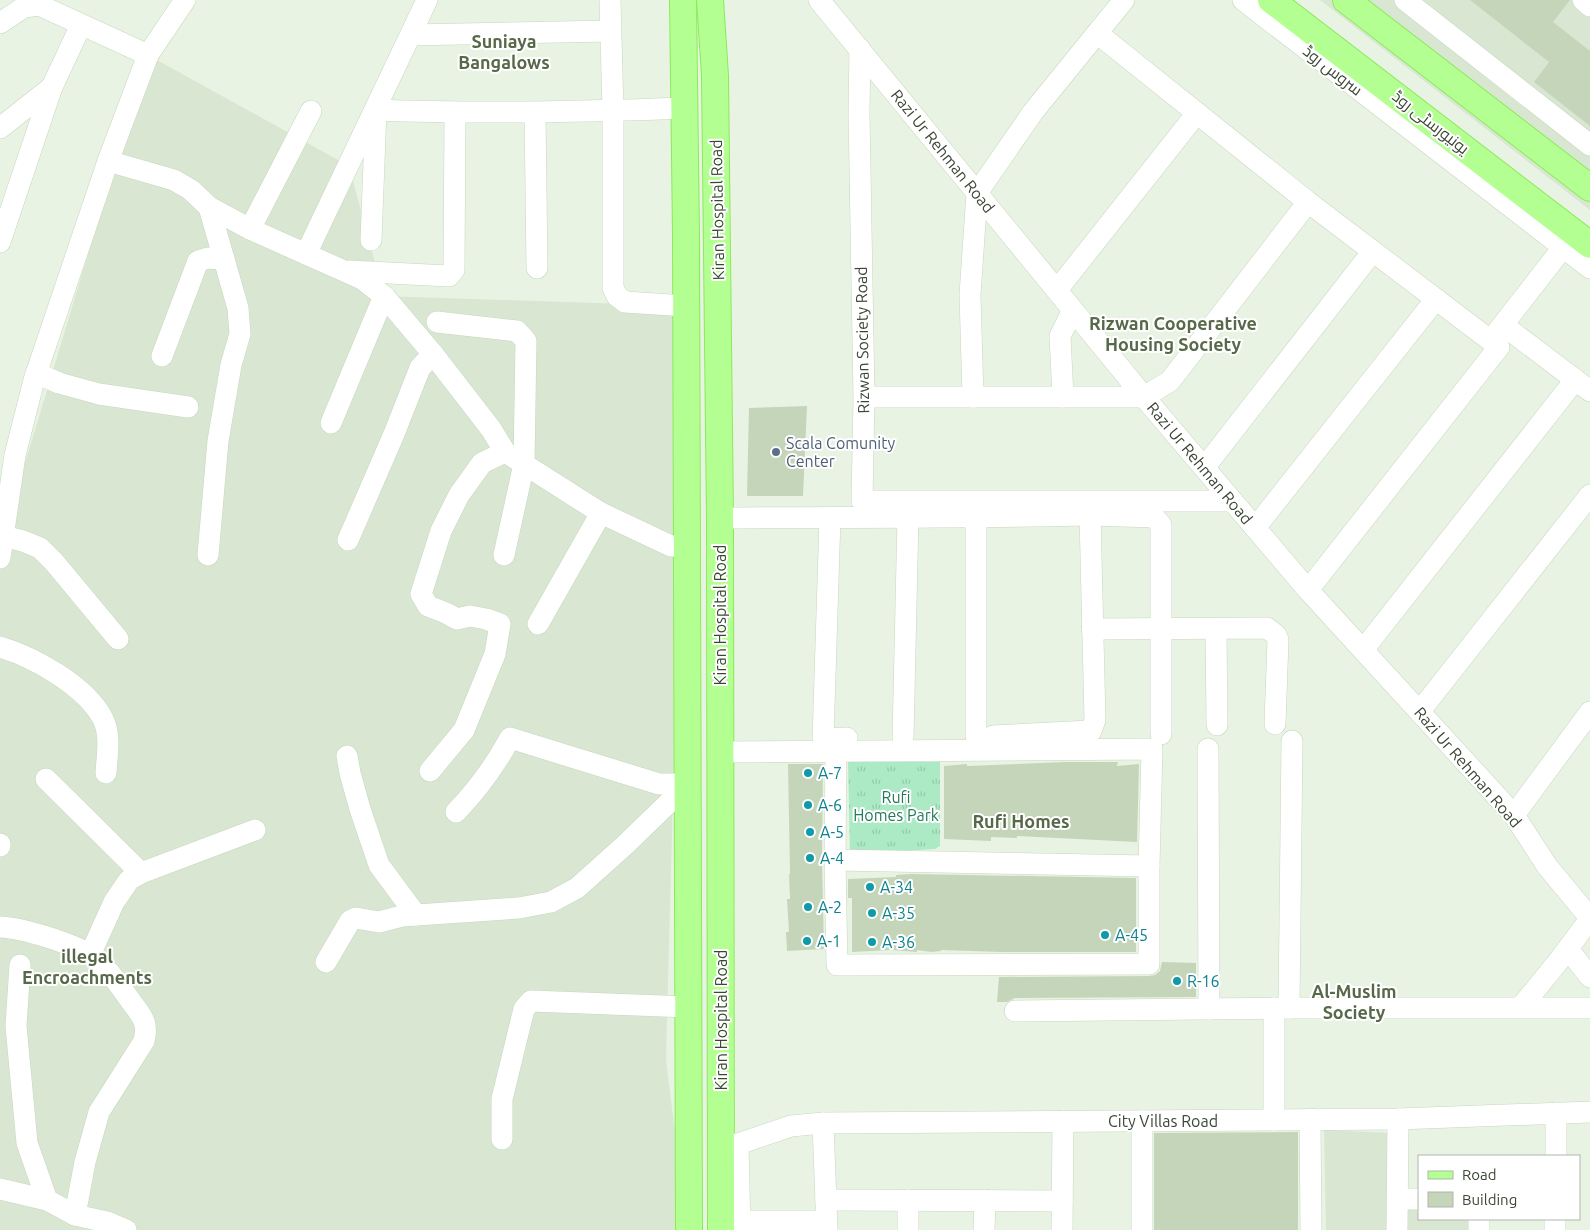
<svg xmlns="http://www.w3.org/2000/svg" width="1590" height="1230" font-family="Ubuntu,Cairo,sans-serif">
	<style>
		.residential { fill: #d9e7d2 }
		.grass { fill: url(#grass-tufts) }
		.building { fill: #c5d5b9 }
		.lines { fill: none; stroke-linecap: round; stroke-linejoin: round }
		.minor-casing { stroke: #c7d7bd; stroke-width: 22 }
		.major-casing { stroke: #8be95c; stroke-width: 28 }
		.minor { stroke: #fff; stroke-width: 21 }
		.major { stroke: #b4ff91; stroke-width: 26 }
		.service-dot { fill: #5c6f8a; stroke: #fff; stroke-width: 2 }
		.culture-dot { fill: #0f9aa8; stroke: #fff; stroke-width: 2 }
		.labels { text-anchor: middle; dominant-baseline: central; stroke-width: 4; stroke-linejoin: round; paint-order: stroke }
		.street-label { font-size: 16px; fill: #3b4634; stroke: #fff }
		.service-label { font-size: 16px; fill: #4e5e75; stroke: #fff; text-anchor: start }
		.culture-label { font-size: 16px; fill: #0d838f; stroke: #fff; text-anchor: start }
		.park-label { font-size: 16px; fill: #247a57; stroke: #fff }
		.neighbourhood-label { font-size: 18px; font-weight: bold; fill: #58694a; stroke: #fff }
	</style>
	<defs>
		<pattern id="grass-tufts" width="24" height="20" patternUnits="userSpaceOnUse" patternTransform="scale(1.25)"><rect width="24" height="20" fill="#abeac5"/><path d="M3 7l-1-3M5 7V3M7 7l1-3M15 17l-1-3M17 17v-4M19 17l1-3" fill="none" stroke="#94caaa"/></pattern>
	</defs>
	<rect width="100%" height="100%" fill="#e9f3e4"/>
	<g class="residential">
		<path d="M1320,0H1590V210Z"/>
		<path d="M148,55L349,166L384,296L686,306L666,1059L687,1230H0V536H3Z"/>
		<path d="M1324,1130L1393,1133L1392,1230H1326Z"/>
		<path d="M1401,1208L1419,1209V1219H1474V1230H1402Z"/>
	</g>
	<path class="grass" d="M848,762H940V846L935,849L850,854Z"/>
	<g class="building">
		<path d="M1470,0H1570L1553,22L1590,51V126L1534,82L1549,62Z"/>
		<path d="M807,406L803,496H747L749,408Z"/>
		<path d="M1066,762H1118L1117,766L1139,764L1137,842L1017,836V838L991,837V841L944,839V766L967,764V766Z"/>
		<path d="M788,764H823L822,860L824,949L787,951L786,932H789L787,899H790L789,874H790Z"/>
		<path d="M911,874L1136,878V952H1001L941,950V951L931,952L917,950V952L891,950L852,952V898H848V879L896,877V875Z"/>
		<path d="M1162,962L1196,963V997L1015,998L1007,1002H997L999,977L1149,976L1155,975L1160,971Z"/>
		<path d="M1298,1132V1230H1154V1133Z"/>
	</g>
	<g class="lines">
		<defs>
			<g id="minor">
				<path d="M33,0L39,5L148,55"/>
				<path d="M610,0L613,111V288L617,296L625,302L686,306"/>
				<path d="M819,0L1144,397L1308,590L1514,815L1547,866L1590,918"/>
				<path d="M1243,0L1590,268"/>
				<path d="M1405,0L1590,145"/>
				<path d="M1583,0L1590,6"/>
				<path d="M0,23L24,7L39,5"/>
				<path d="M1097,33L1308,202L1499,347L1308,590"/>
				<path d="M411,35L610,31"/>
				<path d="M860,49L859,113L864,397L862,501H1232"/>
				<path d="M535,113L537,268"/>
				<path d="M0,128L52,87"/>
				<path d="M108,161L174,180L191,190L209,207L250,229L362,279L384,296L433,354L491,429L505,452L601,513L671,546H687"/>
				<path d="M250,229L311,111"/>
				<path d="M371,240L376,110C479,114 582,112 685,108"/>
				<path d="M0,242L52,87L81,25"/>
				<path d="M306,254L427,0"/>
				<path d="M349,271L449,276L454,270L455,114"/>
				<path d="M1057,290L1197,113"/>
				<path d="M437,322L517,331L526,341L524,464L504,555"/>
				<path d="M1503,325L1590,391"/>
				<path d="M1491,340L1572,236"/>
				<path d="M162,356L198,261L208,258L224,259"/>
				<path d="M36,373L59,383L99,394L188,407"/>
				<path d="M864,397H1144L1170,381L1308,202"/>
				<path d="M973,397L970,295L977,193L1033,112L1124,0"/>
				<path d="M1063,397L1060,336L1073,310"/>
				<path d="M331,423L384,296"/>
				<path d="M1204,468L1373,251"/>
				<path d="M1090,515L1154,517L1161,525V734"/>
				<path d="M720,518C843,517 966,518 1090,515L1095,720L1091,731L993,736"/>
				<path d="M830,518L823,739L847,738"/>
				<path d="M1255,528L1436,299"/>
				<path d="M3,536L23,541L40,548L54,562L118,639"/>
				<path d="M348,540L394,434L420,368L433,354"/>
				<path d="M208,555L218,441L231,365L240,334L238,308L209,207"/>
				<path d="M0,558L15,455L34,380L108,161L148,55L185,0"/>
				<path d="M538,624L601,513"/>
				<path d="M1092,629L1267,628L1276,635L1278,640L1275,724"/>
				<path d="M1216,629L1217,725"/>
				<path d="M0,647C34,657 86,686 103,719C111,735 107,755 106,773"/>
				<path d="M1363,650L1575,380"/>
				<path d="M1420,711L1590,495"/>
				<path d="M976,737V518"/>
				<path d="M903,738L908,516"/>
				<path d="M1208,749L1209,1009"/>
				<path d="M719,752L1152,749L1149,866V964L837,965L835,860L836,750"/>
				<path d="M347,756L350,773L360,809L379,865L416,915"/>
				<path d="M430,771L464,730L495,654L500,624L486,619L470,616L457,619L446,613L428,606L421,594L441,531L459,495L482,463L505,452"/>
				<path d="M46,779L141,873"/>
				<path d="M456,812C478,789 495,766 510,738L659,784H688"/>
				<path d="M1514,815L1590,712"/>
				<path d="M0,844V846"/>
				<path d="M835,860L1149,866"/>
				<path d="M0,927C23,928 72,943 92,956C107,967 119,985 130,1000C141,1016 149,1021 144,1041L99,1112L85,1162L75,1215"/>
				<path d="M1568,949L1590,977"/>
				<path d="M90,955L114,902L129,880L141,873L255,830"/>
				<path d="M326,962L350,921L356,918L379,922L402,916L519,908L551,902L577,888L625,845L688,784"/>
				<path d="M20,965L16,1026L27,1143L47,1200L75,1215L107,1222L126,1230"/>
				<path d="M1521,1007L1557,963L1590,919"/>
				<path d="M1274,1008V1120"/>
				<path d="M1289,1008L1292,741"/>
				<path d="M1015,1011L1289,1008H1590"/>
				<path d="M1310,1119L1311,1230"/>
				<path d="M823,1123L827,1230"/>
				<path d="M502,1139V1099L524,1009L531,1001L688,1007"/>
				<path d="M721,1144H738L791,1126L823,1123L1398,1119L1590,1112"/>
				<path d="M738,1144L740,1230"/>
				<path d="M1556,1156V1113"/>
				<path d="M0,1189L47,1200"/>
				<path d="M1398,1199H1419"/>
				<path d="M826,1200L1062,1201"/>
				<path d="M721,1221H826"/>
				<path d="M908,1230V1200"/>
				<path d="M984,1230L985,1200"/>
				<path d="M1062,1230L1063,1121"/>
				<path d="M1142,1230V1121"/>
				<path d="M1397,1230L1398,1119"/>
				<path d="M1479,1230V1219"/>
				<path d="M1555,1230V1219"/>
			</g>
			<g id="major">
				<path d="M683,0L686,234L689,1230"/>
				<path d="M710,0L715,76L720,518L721,1230"/>
				<path d="M1271,0L1590,245"/>
				<path d="M1346,0L1590,188"/>
			</g>
		</defs>
		<use href="#minor" class="minor-casing"/>
		<use href="#major" class="major-casing"/>
		<use href="#minor" class="minor"/>
		<use href="#major" class="major"/>
	</g>
	<circle class="service-dot" cx="776" cy="452" r="5"/>
	<g class="culture-dot">
		<circle cx="808" cy="773" r="5"/>
		<circle cx="808" cy="805" r="5"/>
		<circle cx="810" cy="832" r="5"/>
		<circle cx="810" cy="858" r="5"/>
		<circle cx="870" cy="887" r="5"/>
		<circle cx="808" cy="907" r="5"/>
		<circle cx="872" cy="913" r="5"/>
		<circle cx="1105" cy="935" r="5"/>
		<circle cx="807" cy="941" r="5"/>
		<circle cx="872" cy="942" r="5"/>
		<circle cx="1177" cy="981" r="5"/>
	</g>
	<g class="labels">
		<g class="street-label">
			<text transform="translate(1333 70) rotate(38)">سروس روڈ</text>
			<text transform="translate(1431 122) rotate(38)">یونیورسٹی روڈ</text>
			<text transform="translate(943 151) rotate(51)">Razi Ur Rehman Road</text>
			<text transform="translate(717 210) rotate(-91)">Kiran Hospital Road</text>
			<text transform="translate(862 340) rotate(-91)">Rizwan Society Road</text>
			<text transform="translate(1200 463) rotate(50)">Razi Ur Rehman Road</text>
			<text transform="translate(720 615) rotate(-90)">Kiran Hospital Road</text>
			<text transform="translate(1468 767) rotate(49)">Razi Ur Rehman Road</text>
			<text transform="translate(721 1020) rotate(-90)">Kiran Hospital Road</text>
			<text x="1163" y="1121">City Villas Road</text>
		</g>
		<g class="service-label">
			<text x="786" y="443">Scala Comunity<tspan x="786" dy="18">Center</tspan></text>
		</g>
		<g class="culture-label">
			<text x="818" y="773">A-7</text>
			<text x="818" y="805">A-6</text>
			<text x="820" y="832">A-5</text>
			<text x="820" y="858">A-4</text>
			<text x="880" y="887">A-34</text>
			<text x="818" y="907">A-2</text>
			<text x="882" y="913">A-35</text>
			<text x="1115" y="935">A-45</text>
			<text x="817" y="941">A-1</text>
			<text x="882" y="942">A-36</text>
			<text x="1187" y="981">R-16</text>
		</g>
		<g class="park-label">
			<text x="896" y="797">Rufi<tspan x="896" dy="18">Homes Park</tspan></text>
		</g>
		<g class="neighbourhood-label">
			<text x="504" y="41">Suniaya<tspan x="504" dy="21">Bangalows</tspan></text>
			<text x="1173" y="323">Rizwan Cooperative<tspan x="1173" dy="21">Housing Society</tspan></text>
			<text x="1021" y="821">Rufi Homes</text>
			<text x="87" y="956">illegal<tspan x="87" dy="21">Encroachments</tspan></text>
			<text x="1354" y="991">Al-Muslim<tspan x="1354" dy="21">Society</tspan></text>
		</g>
	</g>
	<rect x="1418" y="1155" width="162" height="65" fill="#ffffff" stroke="#b1b5ae"/>
	<rect x="1428" y="1171" width="25" height="8" fill="#b4ff91" stroke="#b1b5ae"/>
	<text x="1462" y="1180" font-size="15" fill="#3b4634">Road</text>
	<rect x="1428" y="1192" width="25" height="15" fill="#c5d5b9" stroke="#b1b5ae"/>
	<text x="1462" y="1205" font-size="15" fill="#3b4634">Building</text>
</svg>
